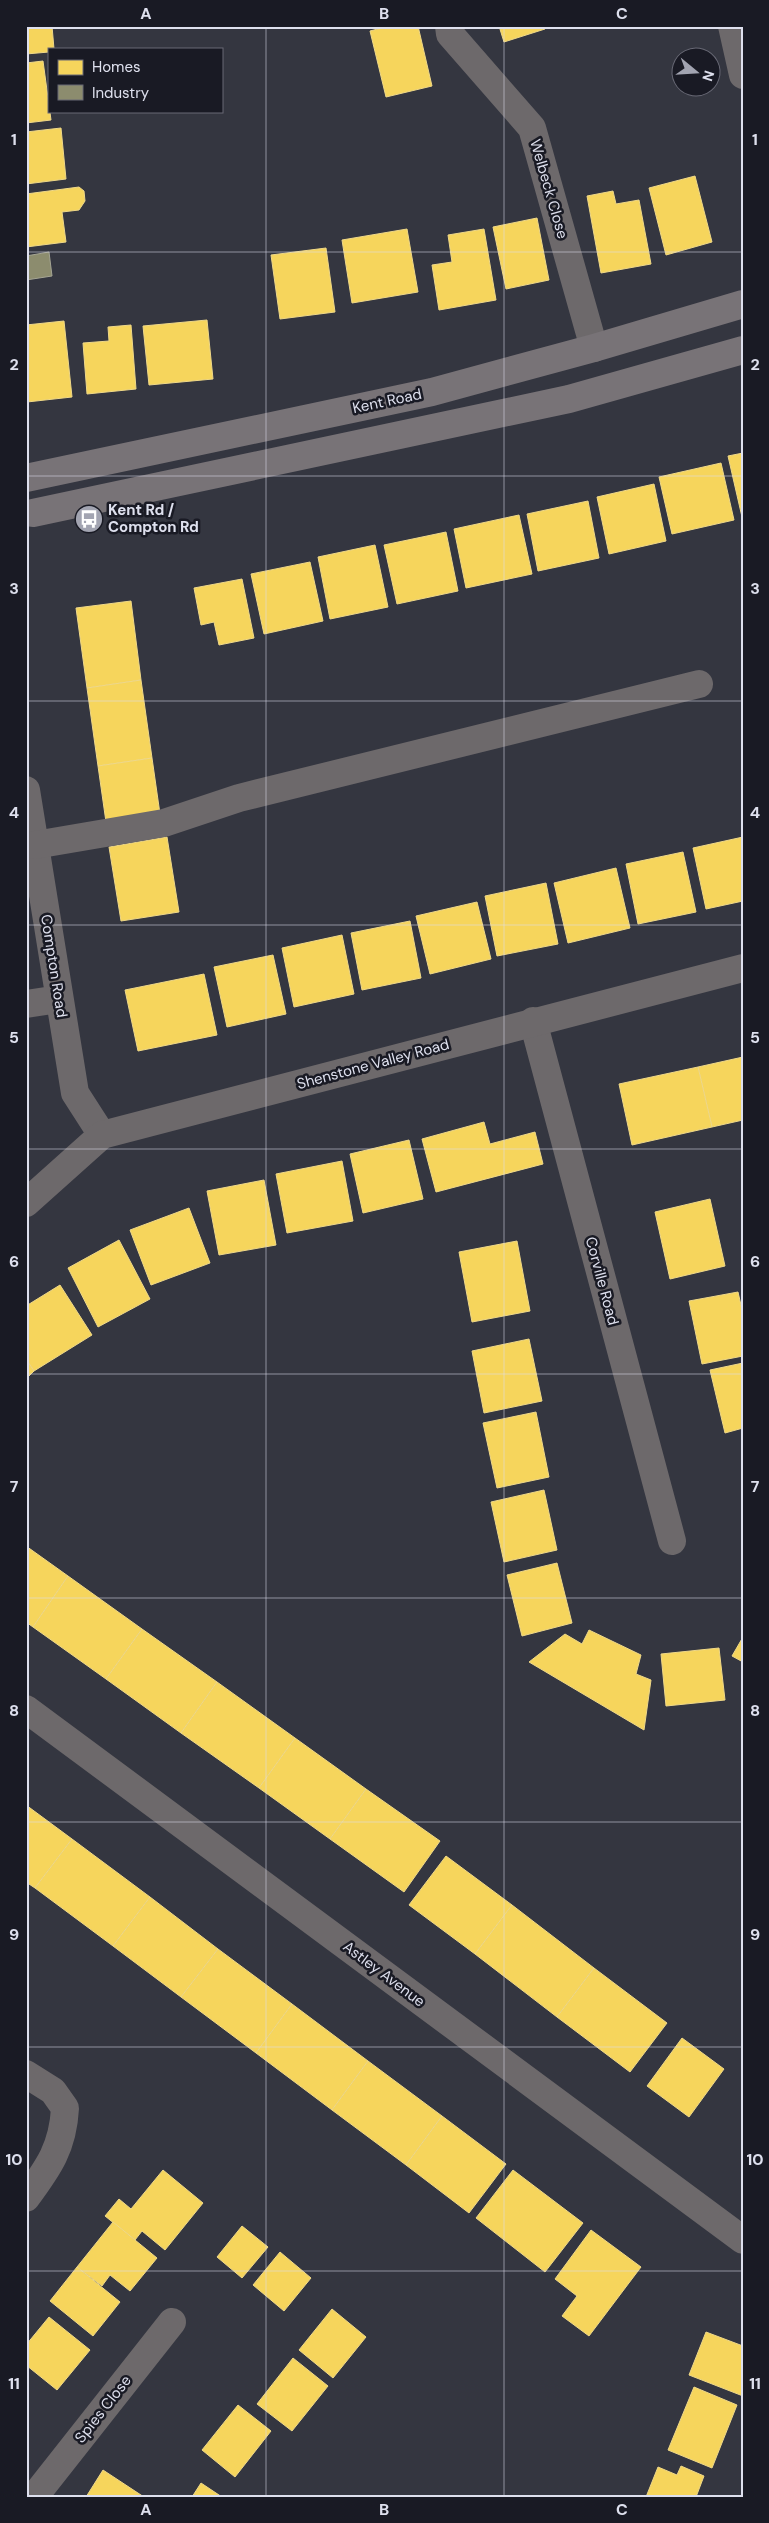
<svg xmlns="http://www.w3.org/2000/svg" width="769" height="2523" font-family="'DM Sans',sans-serif">
	<style>
		.homes { fill: #f6d55c; stroke: #efd888 }
		.industry { fill: #8c8c6e; stroke: #a5a594 }
		.lines { fill: none; stroke-linecap: round; stroke-linejoin: round }
		.minor { stroke: #6d696b; stroke-width: 28 }
		.major { stroke: #787377; stroke-width: 28 }
		.grid { fill: none; stroke: #dee0ee; stroke-width: 1; stroke-opacity: 0.55 }
		.labels { text-anchor: middle; dominant-baseline: central; stroke-width: 5; stroke-linejoin: round; paint-order: stroke }
		.street-label { font-size: 15px; fill: #dee0ee; stroke: #191a24 }
		.poi-label { font-size: 15px; font-weight: bold; fill: #dee0ee; stroke: #191a24; text-anchor: start }
		.neatline { fill: none; stroke: #dee0ee; stroke-width: 2 }
		.grid-label { font-size: 16px; text-anchor: middle; font-weight: bold; fill: #dee0ee }
	</style>
	<rect width="100%" height="100%" fill="#343640"/>
	<g class="homes">
		<path d="M26,26H52L54,49H49V52L26,54Z"/>
		<path d="M389,26H418L432,86L386,97L370,31Z"/>
		<path d="M499,26H544L545,29L504,42Z"/>
		<path d="M43,61L51,120L26,123V63Z"/>
		<path d="M61,128L66,179L26,184V132Z"/>
		<path d="M695,176L712,242L666,255L649,188Z"/>
		<path d="M79,187L84,191L85,201L79,210L62,212L66,242L26,247V194Z"/>
		<path d="M613,191L616,204L639,200L651,264L601,273L587,196Z"/>
		<path d="M537,218L549,280L506,289L493,227Z"/>
		<path d="M407,229L418,292L352,303L342,240Z"/>
		<path d="M484,229L496,300L439,310L432,265L452,262L448,235Z"/>
		<path d="M326,248L335,312L280,319L271,255Z"/>
		<path d="M207,320L213,379L149,385L143,326Z"/>
		<path d="M64,321L72,397L27,402L26,325Z"/>
		<path d="M131,325L136,389L87,394L83,343L109,341L108,327Z"/>
		<path d="M743,453V517H742L728,456Z"/>
		<path d="M721,463L734,520L672,534L659,477Z"/>
		<path d="M654,484L666,541L609,554L597,497Z"/>
		<path d="M588,501L599,558L538,571L527,514Z"/>
		<path d="M519,515L532,574L466,588L454,529Z"/>
		<path d="M446,532L458,591L397,604L384,545Z"/>
		<path d="M375,545L388,607L330,619L318,557Z"/>
		<path d="M310,562L323,621L264,634L251,574Z"/>
		<path d="M242,579L254,638L219,645L214,622L201,625L194,588Z"/>
		<path d="M131,601L141,680L87,688L76,608Z"/>
		<path d="M141,680L152,758L98,766L87,688Z"/>
		<path d="M152,758L161,821L107,829L98,766Z"/>
		<path d="M167,837L179,912L121,921L109,847Z"/>
		<path d="M743,837V901L706,909L693,848Z"/>
		<path d="M683,852L696,912L638,924L626,864Z"/>
		<path d="M616,868L630,928L568,943L554,883Z"/>
		<path d="M546,883L558,944L497,956L485,896Z"/>
		<path d="M477,902L491,959L430,974L416,916Z"/>
		<path d="M410,921L421,978L362,990L351,933Z"/>
		<path d="M342,935L354,994L294,1007L282,948Z"/>
		<path d="M273,955L286,1014L227,1027L214,967Z"/>
		<path d="M204,974L217,1035L138,1051L125,990Z"/>
		<path d="M743,1057V1120L712,1127L698,1067Z"/>
		<path d="M698,1067L712,1127L632,1145L619,1084Z"/>
		<path d="M484,1122L490,1144L535,1132L543,1164L436,1192L422,1139Z"/>
		<path d="M409,1140L423,1199L363,1213L350,1154Z"/>
		<path d="M342,1161L353,1221L287,1233L276,1174Z"/>
		<path d="M264,1180L276,1245L219,1255L207,1191Z"/>
		<path d="M710,1199L725,1266L670,1279L655,1212Z"/>
		<path d="M189,1208L210,1263L151,1285L130,1230Z"/>
		<path d="M119,1240L150,1299L98,1327L68,1268Z"/>
		<path d="M517,1241L530,1311L472,1322L459,1252Z"/>
		<path d="M60,1285L92,1335L34,1371L26,1359V1306Z"/>
		<path d="M738,1292L743,1314V1356L702,1364L689,1301Z"/>
		<path d="M529,1339L542,1401L484,1413L472,1351Z"/>
		<path d="M26,1359L34,1371L26,1379Z"/>
		<path d="M743,1363V1428L725,1433L710,1370Z"/>
		<path d="M536,1412L549,1477L497,1488L483,1423Z"/>
		<path d="M544,1490L557,1550L504,1562L491,1502Z"/>
		<path d="M26,1546L68,1576L33,1627L26,1622Z"/>
		<path d="M557,1563L572,1623L522,1636L507,1575Z"/>
		<path d="M68,1576L142,1629L106,1679L33,1627Z"/>
		<path d="M142,1629L217,1682L181,1733L106,1679Z"/>
		<path d="M589,1630L641,1655L636,1674L651,1680L644,1730L529,1662L565,1634L582,1644Z"/>
		<path d="M743,1637V1662L732,1656Z"/>
		<path d="M719,1648L725,1700L666,1706L661,1654Z"/>
		<path d="M217,1682L295,1738L259,1788L181,1733Z"/>
		<path d="M295,1738L366,1789L330,1839L259,1788Z"/>
		<path d="M366,1789L440,1841L404,1892L330,1839Z"/>
		<path d="M26,1805L72,1839L35,1888L26,1882Z"/>
		<path d="M72,1839L150,1897L113,1946L35,1888Z"/>
		<path d="M446,1856L512,1905L475,1954L409,1905Z"/>
		<path d="M150,1897L218,1949L181,1997L113,1946Z"/>
		<path d="M512,1905L594,1968L557,2017L475,1954Z"/>
		<path d="M218,1949L292,2004L256,2053L181,1997Z"/>
		<path d="M594,1968L667,2023L630,2072L557,2017Z"/>
		<path d="M292,2004L368,2061L332,2110L256,2053Z"/>
		<path d="M682,2038L724,2069L689,2117L647,2086Z"/>
		<path d="M368,2061L442,2116L406,2165L332,2110Z"/>
		<path d="M442,2116L506,2164L469,2213L406,2165Z"/>
		<path d="M163,2170L203,2203L165,2250L142,2231L135,2240L105,2216L119,2199L131,2209Z"/>
		<path d="M513,2170L583,2223L545,2272L476,2218Z"/>
		<path d="M113,2222L157,2258L130,2291L110,2275L102,2286L77,2267Z"/>
		<path d="M242,2226L268,2247L242,2278L217,2257Z"/>
		<path d="M591,2230L641,2267L589,2336L562,2316L577,2296L555,2279Z"/>
		<path d="M280,2252L311,2278L284,2311L253,2285Z"/>
		<path d="M77,2267L120,2302L93,2336L50,2301Z"/>
		<path d="M332,2309L366,2337L333,2378L299,2350Z"/>
		<path d="M49,2317L90,2350L57,2390L26,2365V2345Z"/>
		<path d="M706,2332L743,2346V2396L689,2375Z"/>
		<path d="M293,2358L328,2386L292,2431L257,2404Z"/>
		<path d="M694,2387L737,2405L712,2468L668,2450Z"/>
		<path d="M238,2405L271,2431L235,2477L202,2450Z"/>
		<path d="M681,2466L704,2476L696,2497H646L658,2467L677,2475Z"/>
		<path d="M103,2470L144,2497H86Z"/>
		<path d="M201,2483L222,2497H192Z"/>
	</g>
	<path class="industry" d="M49,252L52,276L26,280V256Z"/>
	<g class="lines">
		<g class="minor">
			<path d="M449,26L450,34L532,128L594,348"/>
			<path d="M732,26L743,75"/>
			<path d="M26,790L75,1093L102,1135"/>
			<path d="M35,845L164,823L239,798L699,684"/>
			<path d="M26,1004L59,999"/>
			<path d="M533,1021L672,1541"/>
			<path d="M26,1203L102,1135L743,968"/>
			<path d="M26,1709L743,2240"/>
			<path d="M26,2074L53,2091L65,2108C63,2147 49,2167 26,2198"/>
			<path d="M34,2497L172,2322"/>
		</g>
		<g class="major">
			<path d="M26,478L432,392L594,348L743,304"/>
			<path d="M33,513L569,399L743,350"/>
		</g>
	</g>
	<path class="grid" d="M266,26V2497M504,26V2497M26,252H743M26,476H743M26,701H743M26,925H743M26,1149H743M26,1374H743M26,1598H743M26,1822H743M26,2047H743M26,2271H743"/>
	<defs>
		<symbol id="bus-disc" viewBox="-11 -11 22 22"><circle r="9.5" fill="#a2a4b1" stroke="#191a24"/><path d="M-5-6H5V4H4V6H2V4H-2V6H-4V4H-5ZM-3.5-4V0h7V-4ZM-3.5 1.2v1.5H-2V1.2ZM2 1.2v1.5H3.5V1.2Z" fill="#fff"/></symbol>
	</defs>
	<g fill-rule="evenodd">
		<use href="#bus-disc" x="73" y="503" width="32" height="32"/>
	</g>
	<g class="labels">
		<g class="street-label">
			<text transform="translate(549 189) rotate(74)">Welbeck Close</text>
			<text transform="translate(387 401) rotate(-12)">Kent Road</text>
			<text transform="translate(54 966) rotate(81)">Compton Road</text>
			<text transform="translate(373 1064) rotate(-15)">Shenstone Valley Road</text>
			<text transform="translate(602 1281) rotate(75)">Corville Road</text>
			<text transform="translate(384 1974) rotate(37)">Astley Avenue</text>
			<text transform="translate(103 2409) rotate(-52)">Spies Close</text>
		</g>
		<g class="poi-label">
			<text x="108" y="510">Kent Rd /<tspan x="108" dy="17">Compton Rd</tspan></text>
		</g>
	</g>
	<rect width="769" height="2523" fill="none" stroke="#191a24" stroke-width="55"/>
	<rect x="48" y="48" width="175" height="65" fill="#191a24" stroke="#686975"/>
	<rect x="58" y="60" width="25" height="15" fill="#f6d55c" stroke="#686975"/>
	<text x="92" y="72" font-size="15" fill="#dee0ee">Homes</text>
	<rect x="58" y="85" width="25" height="15" fill="#8c8c6e" stroke="#686975"/>
	<text x="92" y="98" font-size="15" fill="#dee0ee">Industry</text>
	<g transform="translate(696 72) rotate(108)"><circle r="24" fill="#191a24" stroke="#686975"/>
	<path d="M0-4L9 19L0 12L-9 19Z" fill="#a2a4b1"/>
	<text y="-8" font-size="14" font-weight="bold" text-anchor="middle" fill="#dee0ee">N</text>
	</g>
	<rect x="28" y="28" width="714" height="2468" class="neatline"/>
	<g class="grid-label">
		<text x="146" y="19">A</text>
		<text x="384" y="19">B</text>
		<text x="622" y="19">C</text>
		<text x="14" y="145">1</text>
		<text x="755" y="145">1</text>
		<text x="14" y="370">2</text>
		<text x="755" y="370">2</text>
		<text x="14" y="594">3</text>
		<text x="755" y="594">3</text>
		<text x="14" y="818">4</text>
		<text x="755" y="818">4</text>
		<text x="14" y="1043">5</text>
		<text x="755" y="1043">5</text>
		<text x="14" y="1267">6</text>
		<text x="755" y="1267">6</text>
		<text x="14" y="1492">7</text>
		<text x="755" y="1492">7</text>
		<text x="14" y="1716">8</text>
		<text x="755" y="1716">8</text>
		<text x="14" y="1940">9</text>
		<text x="755" y="1940">9</text>
		<text x="14" y="2165">10</text>
		<text x="755" y="2165">10</text>
		<text x="14" y="2389">11</text>
		<text x="755" y="2389">11</text>
		<text x="146" y="2515">A</text>
		<text x="384" y="2515">B</text>
		<text x="622" y="2515">C</text>
	</g>
</svg>
